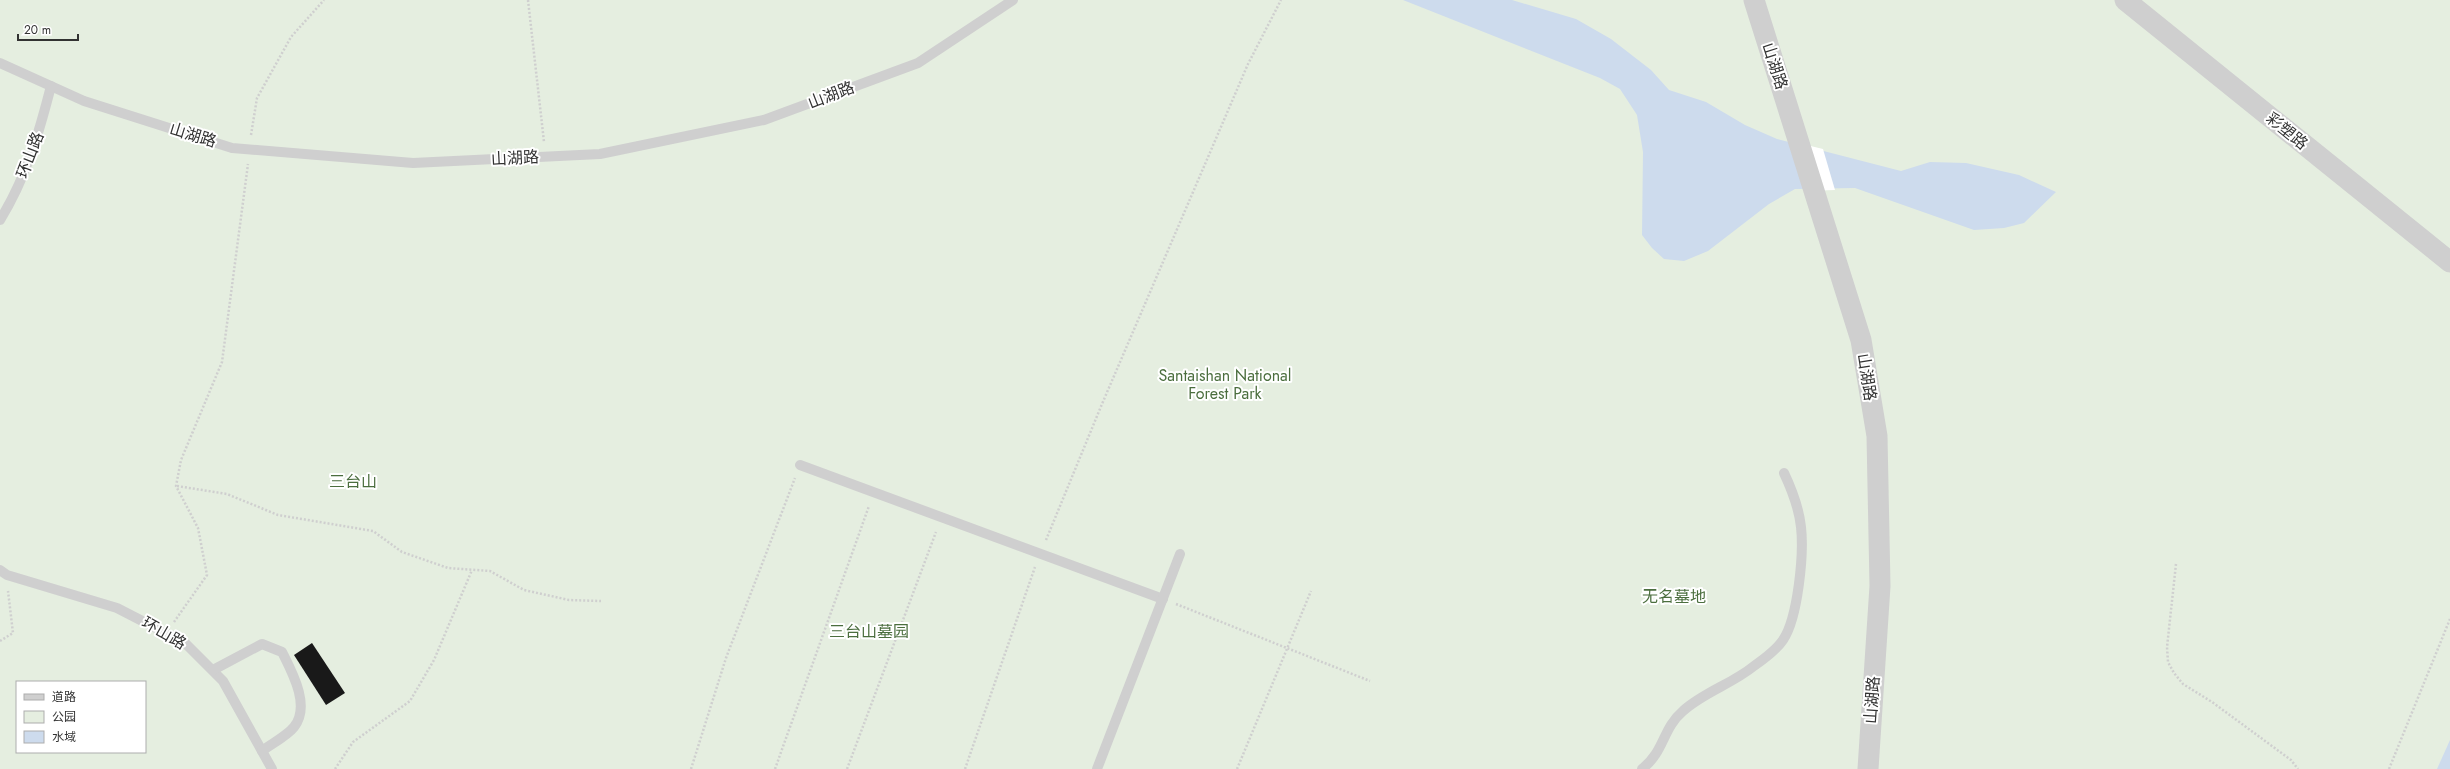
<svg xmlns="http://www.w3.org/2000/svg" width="2450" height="769" font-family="Jost,'Noto Sans SC',sans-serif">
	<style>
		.green { fill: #e5eee0; fill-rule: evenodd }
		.water { fill: #cddbed }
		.pier { fill: #fff }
		.building { fill: #191919 }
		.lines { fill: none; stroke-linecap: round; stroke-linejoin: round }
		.path { stroke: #cfcfcf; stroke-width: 2.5; stroke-dasharray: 2 2; stroke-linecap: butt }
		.lane { stroke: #cfcfcf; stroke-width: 10 }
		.street { stroke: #cfcfcf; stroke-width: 21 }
		.labels { text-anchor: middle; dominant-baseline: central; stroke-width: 4; stroke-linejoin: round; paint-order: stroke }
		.street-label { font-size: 16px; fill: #323232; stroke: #fff }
		.park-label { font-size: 16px; fill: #4b6e3e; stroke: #fff }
	</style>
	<rect width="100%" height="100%" fill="#fff"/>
	<path class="green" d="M0,0H2450V769H0ZM17,682H145V752H17Z"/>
	<g class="water">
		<path d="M1403,0H1512L1576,19L1611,39L1651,70L1669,90L1706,102L1745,125L1777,139L1901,171L1930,162L1966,163L2019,175L2056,192L2024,223L2004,228L1974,230L1855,188L1795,189L1769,204L1708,251L1684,261L1664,259L1652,248L1642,235L1643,152L1637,115L1620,89L1600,78Z"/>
		<path d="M2450,740V769H2437Z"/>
	</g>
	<path class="pier" d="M1790,141L1823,149L1835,190L1805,191Z"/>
	<path class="building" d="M312,643L345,693L326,705L294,655Z"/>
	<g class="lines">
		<g class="path">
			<path d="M528,0L544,142"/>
			<path d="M251,135L257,98L291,37L324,0"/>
			<path d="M177,486L227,494L278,515L373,531L402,552L448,568L490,571L524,590L569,600L601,601"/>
			<path d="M1046,540L1102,404L1248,64L1281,0"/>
			<path d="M2176,564L2167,647L2168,662L2174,673L2183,684L2212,702L2291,760L2298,769"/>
			<path d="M1176,604L1370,681"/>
			<path d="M174,622L207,575L198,528L176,486L181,460L222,362L248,164"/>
			<path d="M0,641L13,633L8,591"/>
			<path d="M335,769L353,742L410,701L434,660L472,570"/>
			<path d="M691,769L726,658L795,478"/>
			<path d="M775,769L869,506"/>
			<path d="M847,769L936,532"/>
			<path d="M965,769L1035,567"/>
			<path d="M1237,769L1311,591"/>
			<path d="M2389,769L2450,619"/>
		</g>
		<g class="lane">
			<path d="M0,63L84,101L232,148L413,163L600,154L764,120L918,63L1013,0"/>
			<path d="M0,220C26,178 39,133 51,86"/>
			<path d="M800,465L1163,599"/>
			<path d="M0,570L7,575L117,608L185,643L223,681L272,769"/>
			<path d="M213,670L262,644L282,652C292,672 311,706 294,727C287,736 271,744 262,751"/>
			<path d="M1097,769L1180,554"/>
			<path d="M1642,769C1665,751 1662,729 1683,711C1704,692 1732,684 1754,666C1764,659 1777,649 1783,640C1798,618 1804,554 1801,527C1799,508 1792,490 1784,473"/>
		</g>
		<g class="street">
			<path d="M1754,0L1861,340L1877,436L1880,586L1868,769"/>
			<path d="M2125,0L2450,262"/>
		</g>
	</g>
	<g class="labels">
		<g class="street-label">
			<text transform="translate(1775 66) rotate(72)">山湖路</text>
			<text transform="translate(831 95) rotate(-21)">山湖路</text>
			<text transform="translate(2287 131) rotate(39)">彩塑路</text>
			<text transform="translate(193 135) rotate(17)">山湖路</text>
			<text transform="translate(30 155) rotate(-69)">环山路</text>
			<text transform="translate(515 158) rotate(-3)">山湖路</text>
			<text transform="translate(1867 377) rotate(81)">山湖路</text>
			<text transform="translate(164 633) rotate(30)">环山路</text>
			<text transform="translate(1872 700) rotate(-86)">山湖路</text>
		</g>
		<g class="park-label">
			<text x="1225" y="375">Santaishan National<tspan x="1225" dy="18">Forest Park</tspan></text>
			<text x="353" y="481">三台山</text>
			<text x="1674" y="596">无名墓地</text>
			<text x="869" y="631">三台山墓园</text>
		</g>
	</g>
	<rect x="16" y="681" width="130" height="72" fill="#ffffff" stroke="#adadad"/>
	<rect x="24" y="694" width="20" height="6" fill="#cfcfcf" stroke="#adadad"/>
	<text x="52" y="701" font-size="12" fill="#323232">道路</text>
	<rect x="24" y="711" width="20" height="12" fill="#e5eee0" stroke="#adadad"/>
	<text x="52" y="721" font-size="12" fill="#323232">公园</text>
	<rect x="24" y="731" width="20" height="12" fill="#cddbed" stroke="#adadad"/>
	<text x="52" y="741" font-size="12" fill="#323232">水域</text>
	<path d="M18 34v6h60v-6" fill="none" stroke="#323232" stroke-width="2"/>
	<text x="24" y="34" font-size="12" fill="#323232" stroke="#ffffff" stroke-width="3" paint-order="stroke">20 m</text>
</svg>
